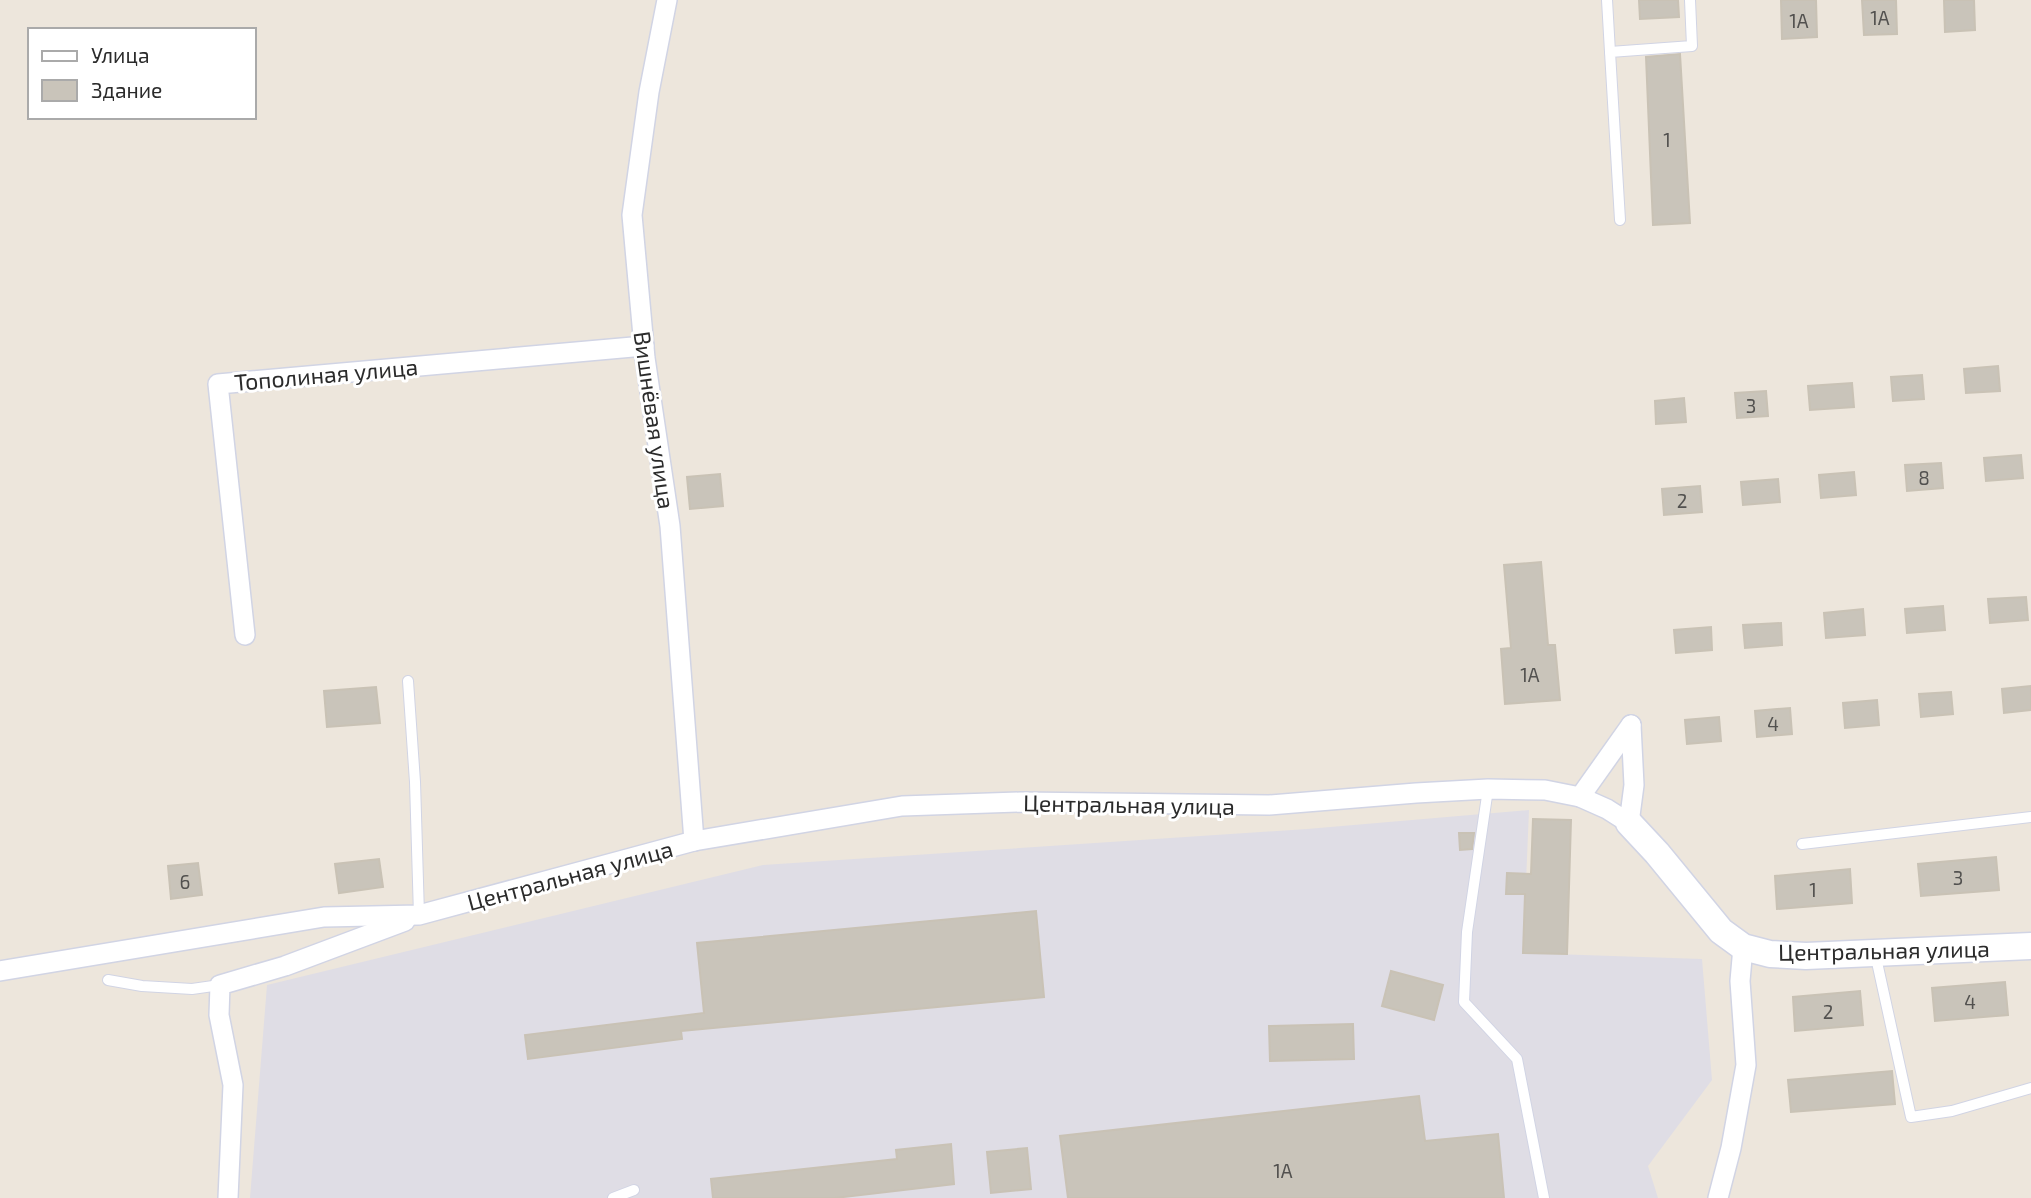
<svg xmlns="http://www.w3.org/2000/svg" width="2031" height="1198" font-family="'Exo 2',sans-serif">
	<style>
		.industrial { fill: #dfdde5 }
		.building { fill: #c9c4ba; stroke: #c9c2b5; stroke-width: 2 }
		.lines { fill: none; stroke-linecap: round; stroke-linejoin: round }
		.lane-casing { stroke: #d1d4e4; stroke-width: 12 }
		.street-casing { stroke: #d1d4e4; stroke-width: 22 }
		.secondary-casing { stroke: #d1d4e4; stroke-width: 29 }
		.lane { stroke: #fff; stroke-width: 10 }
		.street { stroke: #fff; stroke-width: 19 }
		.secondary { stroke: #fff; stroke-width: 26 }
		.labels { text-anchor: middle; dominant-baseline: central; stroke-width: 6; stroke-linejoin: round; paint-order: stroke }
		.number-label { font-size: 19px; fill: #52514f }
		.street-label { font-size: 23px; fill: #2b2b2b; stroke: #fff }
	</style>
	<rect width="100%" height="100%" fill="#ede6dc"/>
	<path class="industrial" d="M1529,810L1523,953L1702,959L1712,1080L1648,1166L1658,1198H250L267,985L763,865L1307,829Z"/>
	<g class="building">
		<path d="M1639,0H1678L1679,17L1640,19Z"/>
		<path d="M1781,0H1816L1817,37L1782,39Z"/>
		<path d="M1862,0H1896L1897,34L1864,35Z"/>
		<path d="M1944,0H1974L1975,30L1945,32Z"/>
		<path d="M1680,54L1690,223L1653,225L1646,57Z"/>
		<path d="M1998,366L2000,391L1966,393L1964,369Z"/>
		<path d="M1922,375L1924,399L1893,401L1891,377Z"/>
		<path d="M1852,383L1854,407L1810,410L1808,386Z"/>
		<path d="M1766,391L1768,416L1737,418L1735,393Z"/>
		<path d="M1684,398L1686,422L1656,424L1655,401Z"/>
		<path d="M2021,455L2023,478L1986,481L1984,458Z"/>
		<path d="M1941,463L1943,488L1907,491L1905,465Z"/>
		<path d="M1854,472L1856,495L1821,498L1819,475Z"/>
		<path d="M720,474L723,506L690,509L687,477Z"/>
		<path d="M1778,479L1780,502L1743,505L1741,482Z"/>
		<path d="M1700,486L1702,512L1664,515L1662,489Z"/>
		<path d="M1541,562L1548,645H1555L1560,700L1505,704L1501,649L1511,648L1504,565Z"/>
		<path d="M2026,597L2028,620L1990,623L1988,599Z"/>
		<path d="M1943,606L1945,630L1907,633L1905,609Z"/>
		<path d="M1863,609L1865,635L1826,638L1824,613Z"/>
		<path d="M1781,623L1782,645L1745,648L1743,625Z"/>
		<path d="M1711,627L1712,650L1676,653L1674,630Z"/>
		<path d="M2031,686V710L2004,713L2002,689Z"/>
		<path d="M376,687L380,723L327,727L324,691Z"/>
		<path d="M1951,692L1953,714L1921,717L1919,694Z"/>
		<path d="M1877,700L1879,725L1845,728L1843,703Z"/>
		<path d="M1790,708L1792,734L1757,737L1755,711Z"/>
		<path d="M1719,717L1721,741L1687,744L1685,720Z"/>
		<path d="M1533,819L1571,820L1567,954L1523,953L1525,894H1506L1507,873L1531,874Z"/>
		<path d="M1459,833H1474L1472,849L1460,850Z"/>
		<path d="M1996,857L1999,890L1921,896L1918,864Z"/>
		<path d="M379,859L383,887L339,893L335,864Z"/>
		<path d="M198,863L202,895L171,899L168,866Z"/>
		<path d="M1850,869L1852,903L1777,909L1775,876Z"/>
		<path d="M1036,911L1044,997L681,1031L682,1039L528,1059L525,1035L704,1013L697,943Z"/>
		<path d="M1391,971L1443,985L1434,1020L1382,1006Z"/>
		<path d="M2005,982L2008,1015L1935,1021L1932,988Z"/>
		<path d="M1860,991L1863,1025L1795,1031L1793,997Z"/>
		<path d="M1353,1024L1354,1059L1270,1061L1269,1026Z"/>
		<path d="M1892,1071L1895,1104L1791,1112L1788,1080Z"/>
		<path d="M1419,1096L1425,1141L1498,1134L1504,1198H1068L1060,1136Z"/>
		<path d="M951,1144L954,1184L835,1198H713L711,1179L897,1159L896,1150Z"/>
		<path d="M1027,1148L1031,1189L991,1193L987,1152Z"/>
	</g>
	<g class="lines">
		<defs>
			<g id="lane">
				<path d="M1607,0L1610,52"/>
				<path d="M1620,220L1610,52L1692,46L1690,0"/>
				<path d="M408,681L415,782L419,915"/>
				<path d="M1488,789L1467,932L1464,1002L1517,1059L1544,1198"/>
				<path d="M1802,844L2031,817"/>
				<path d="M1875,953L1911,1117L1952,1111L2031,1088"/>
				<path d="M108,980L142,986L192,989L220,985"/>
				<path d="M613,1198L634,1190"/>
			</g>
			<g id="street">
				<path d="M667,0L649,92L632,215L645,358L670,526L694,841"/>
				<path d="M245,635L218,384L644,346"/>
				<path d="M1580,797L1631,725"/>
				<path d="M0,971L324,917L419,915L694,841L902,806L1021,802L1269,805L1416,793L1488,789L1545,790L1580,797L1607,809L1629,823L1634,785L1631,725"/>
				<path d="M228,1198L233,1085L219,1015L220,985L285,966L405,921"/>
				<path d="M1718,1198L1731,1148L1746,1065L1740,981L1743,947"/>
			</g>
			<path id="secondary" d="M1629,823L1657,853L1721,931L1743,947L1770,954L1806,956L2031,946"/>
		</defs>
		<use href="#lane" class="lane-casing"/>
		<use href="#street" class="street-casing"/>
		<use href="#secondary" class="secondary-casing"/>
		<use href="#lane" class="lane"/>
		<use href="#street" class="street"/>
		<use href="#secondary" class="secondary"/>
	</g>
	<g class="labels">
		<g class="number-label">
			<text x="1880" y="17">1А</text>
			<text x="1799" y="20">1А</text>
			<text x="1667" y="139">1</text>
			<text x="1751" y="405">3</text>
			<text x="1924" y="477">8</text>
			<text x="1682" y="500">2</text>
			<text x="1530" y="674">1А</text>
			<text x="1773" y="723">4</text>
			<text x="1958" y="877">3</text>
			<text x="185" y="881">6</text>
			<text x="1813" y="889">1</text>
			<text x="1970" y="1001">4</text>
			<text x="1828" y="1011">2</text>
			<text x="1283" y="1170">1А</text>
		</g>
		<g class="street-label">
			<text transform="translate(326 374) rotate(-5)">Тополиная улица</text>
			<text transform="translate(655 420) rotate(82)">Вишнёвая улица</text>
			<text transform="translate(1129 804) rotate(1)">Центральная улица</text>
			<text transform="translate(570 875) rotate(-15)">Центральная улица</text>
			<text transform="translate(1884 950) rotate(-1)">Центральная улица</text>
		</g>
	</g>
	<rect x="28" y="28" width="228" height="91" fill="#ffffff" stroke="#aaaaaa" stroke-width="2"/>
	<rect x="42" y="51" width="35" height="10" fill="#ffffff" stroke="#aaaaaa" stroke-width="2"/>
	<text x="91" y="63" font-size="21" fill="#2b2b2b">Улица</text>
	<rect x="42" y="80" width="35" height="21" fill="#c9c4ba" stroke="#aaaaaa" stroke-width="2"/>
	<text x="91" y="98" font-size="21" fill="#2b2b2b">Здание</text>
</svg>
